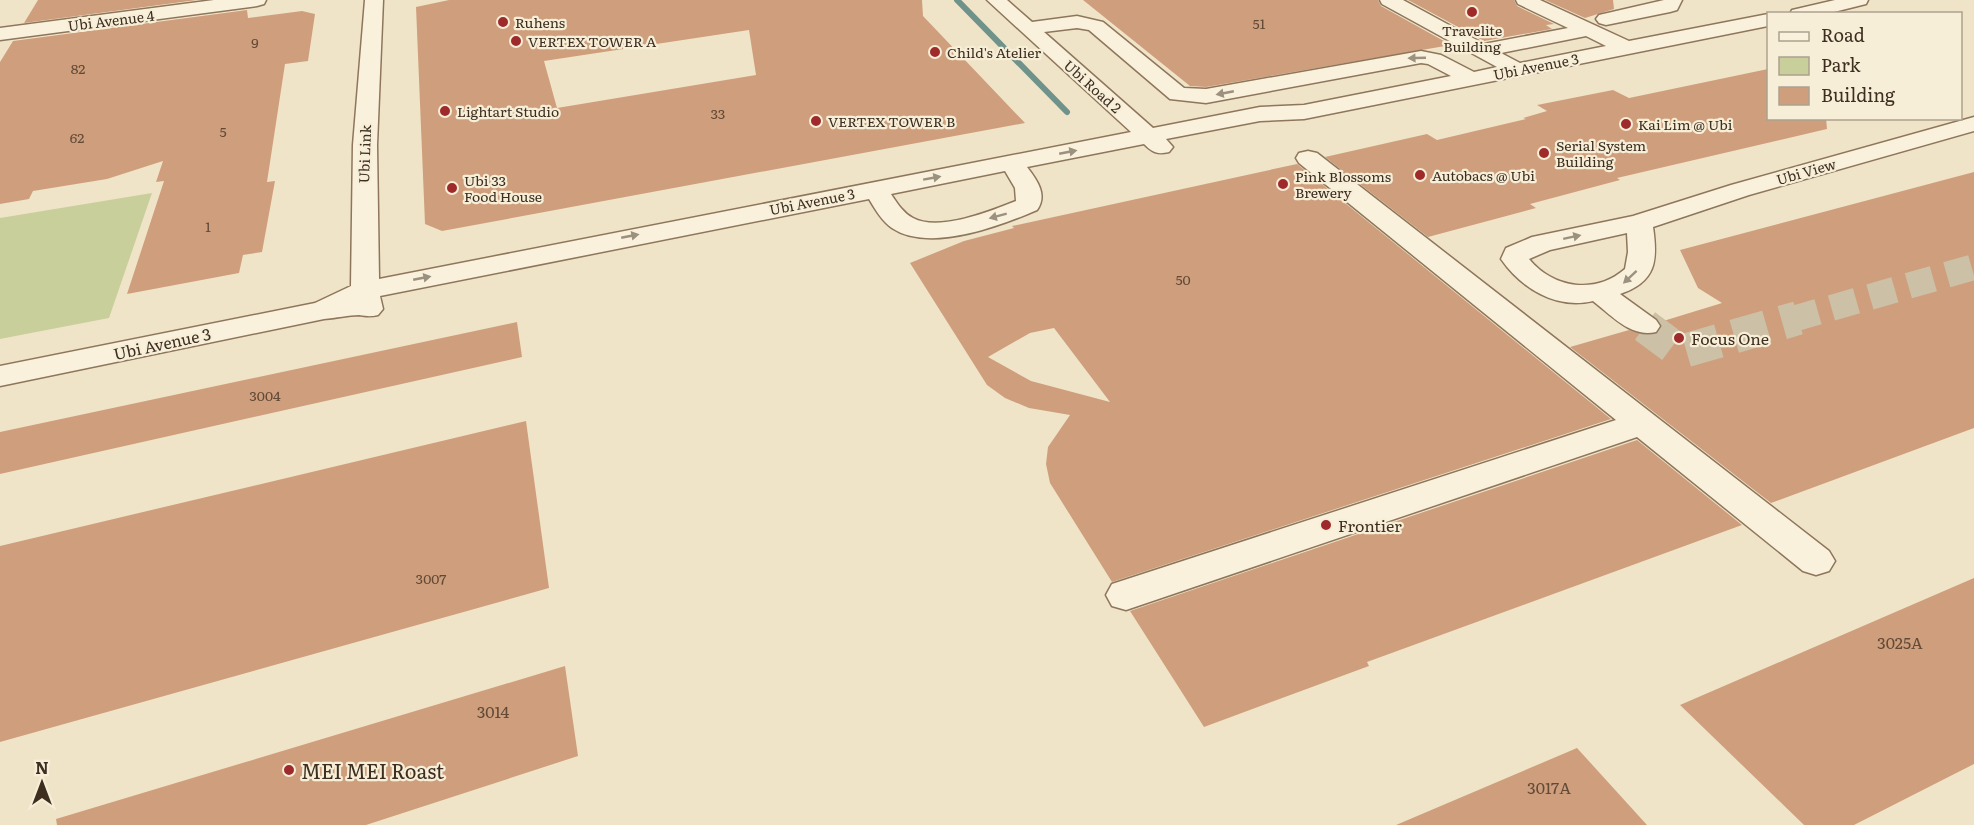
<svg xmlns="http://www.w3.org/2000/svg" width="1974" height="825" font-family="Literata,serif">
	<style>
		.green { fill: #c9cf9b }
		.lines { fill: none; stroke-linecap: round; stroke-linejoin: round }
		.stream { stroke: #6f938a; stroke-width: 6 }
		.building { fill: #cf9f7d; fill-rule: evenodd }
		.minor-tunnel-far1 { stroke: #ccc0a6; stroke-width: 26; stroke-dasharray: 26 14; stroke-linecap: butt }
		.minor-tunnel { stroke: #ccc0a6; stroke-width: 34; stroke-dasharray: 34 16; stroke-linecap: butt }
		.minor-casing { stroke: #8d765c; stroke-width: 3 }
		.minor { fill: #faf1dc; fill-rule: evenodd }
		.oneway { fill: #9c907e }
		.poi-dot { fill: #9e2a2b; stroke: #f7eed8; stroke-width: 2 }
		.labels { text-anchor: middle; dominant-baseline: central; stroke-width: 4.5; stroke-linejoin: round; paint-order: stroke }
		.far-street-label { font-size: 14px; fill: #3d2e20; stroke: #f7eed8 }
		.far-poi-label { font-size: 14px; fill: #3d2e20; stroke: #f7eed8; text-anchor: start }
		.number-label { font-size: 14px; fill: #624a37 }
		.poi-label { font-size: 16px; fill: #3d2e20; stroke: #f7eed8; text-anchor: start }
		.street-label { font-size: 16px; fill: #3d2e20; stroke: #f7eed8 }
		.near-number-label { font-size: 16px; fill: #624a37 }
		.near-poi-label { font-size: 20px; fill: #3d2e20; stroke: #f7eed8; text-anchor: start }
	</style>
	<rect width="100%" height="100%" fill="#f0e4c8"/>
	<path class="green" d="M152,193L109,318L0,339V218Z"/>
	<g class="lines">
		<path class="stream" d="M957,0L1067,112"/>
	</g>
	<g class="building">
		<path d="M38,0H197L24,23Z"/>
		<path d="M449,0H922L923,16L1025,123L442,231L425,224L416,7ZM749,30L756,75L557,108L544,61Z"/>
		<path d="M1083,0H1378L1381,6L1451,45L1206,87L1190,86Z"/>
		<path d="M1408,0H1514L1517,6L1554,24L1546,25L1552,29L1484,41Z"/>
		<path d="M1545,0H1613L1614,9L1585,18Z"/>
		<path d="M247,10L248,18L302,11L315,14L308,61L285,64L267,182L275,181L262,252L243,255L239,273L127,294L164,181L156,182L163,161L107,179L33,191L29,199L0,204V62L13,41Z"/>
		<path d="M1768,69V118H1826L1827,129L1617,178L1620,180L1530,204L1536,208L1428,237L1325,157L1427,134L1437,140L1526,119L1523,118L1547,111L1537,105L1613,90L1629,98Z"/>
		<path d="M1297,164L1611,419L1112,582L1050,483L1046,464L1048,447L1070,415L1029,408L1005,398L987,385L910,263L964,241L1014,228L1012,226ZM1054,328L1110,402L1031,381L988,357L1030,333Z"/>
		<path d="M1974,172V428L1771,503L1570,347L1629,330L1647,335L1656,334L1662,327L1660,322L1722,303L1698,288L1680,250Z"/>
		<path d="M517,322L522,357L0,474V432Z"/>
		<path d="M526,421L549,588L0,742V546Z"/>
		<path d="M1637,440L1742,525L1367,662L1369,666L1204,727L1130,611Z"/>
		<path d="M1974,578V764L1854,825H1804L1680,705Z"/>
		<path d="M565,666L578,756L366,825H57L56,819Z"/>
		<path d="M1577,748L1647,825H1396Z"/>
	</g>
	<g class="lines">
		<path class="minor-tunnel-far1" d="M1793,319L1974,267"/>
		<path class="minor-tunnel" d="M1645,326L1680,352L1798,318"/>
		<defs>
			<g id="minor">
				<path d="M214,0H266L264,4L257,6L0,40V28Z"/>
				<path d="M365,0H383L377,145L379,279L1131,132L987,0H1007L1032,22L1077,16L1103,22L1184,88L1206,89L1421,51L1441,55L1474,72L1497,67L1382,4L1380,0H1403L1484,44L1568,28L1518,4L1516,0H1540L1629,41L1768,14V26L1304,119L1260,121L1166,139L1173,147L1169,152C1157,155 1152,152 1144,144L1027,167C1037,180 1048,195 1037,210C1000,226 929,253 892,228C882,221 875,209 869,199L380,296L383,309L378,315C370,317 367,316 359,315C350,315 335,318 324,319L0,386V366L315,303L351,286L353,145ZM1077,28L1089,30L1170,99L1206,103L1421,63L1428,64L1451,76L1304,105L1260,107L1153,128L1044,32ZM1586,36L1606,46L1520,63L1501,53ZM1005,171L1015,188L1016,201C991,211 939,232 913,218C903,213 897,203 891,194Z"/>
				<path d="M1664,0H1682L1677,10L1670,12L1606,25L1599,23L1596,19L1599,15Z"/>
				<path d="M1835,0H1868L1866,4L1826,14H1790L1792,10Z"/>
				<path d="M1974,117V131L1749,195L1653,227C1658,261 1656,282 1620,294L1656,320L1660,326L1656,332C1631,338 1611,315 1593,301C1556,310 1521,288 1501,259L1506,248L1532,237L1633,216L1731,185ZM1627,233L1628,252L1625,269C1595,295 1553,288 1529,259L1550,250Z"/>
				<path d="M1308,151L1317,153L1829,551L1835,561L1829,571L1816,575L1803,571L1637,437L1126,610L1112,606L1106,595L1112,584L1616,420L1299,163L1296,158L1299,153Z"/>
			</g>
		</defs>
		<use href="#minor" class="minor-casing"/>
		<use href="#minor" class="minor"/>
	</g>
	<defs><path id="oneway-solid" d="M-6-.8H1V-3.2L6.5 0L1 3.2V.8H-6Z" transform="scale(1.5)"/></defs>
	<g class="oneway">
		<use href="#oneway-solid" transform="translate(1417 58) rotate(178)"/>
		<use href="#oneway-solid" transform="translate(1225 93) rotate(169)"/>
		<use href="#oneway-solid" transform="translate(1068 152) rotate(-11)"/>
		<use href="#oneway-solid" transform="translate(932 178) rotate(-10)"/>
		<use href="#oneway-solid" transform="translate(998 216) rotate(165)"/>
		<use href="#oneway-solid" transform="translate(630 236) rotate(-11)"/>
		<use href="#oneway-solid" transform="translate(1572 237) rotate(-12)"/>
		<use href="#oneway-solid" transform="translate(1630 277) rotate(137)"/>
		<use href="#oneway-solid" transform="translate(422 278) rotate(-11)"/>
	</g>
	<g class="poi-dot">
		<circle cx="1472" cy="12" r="6"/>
		<circle cx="503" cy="22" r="6"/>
		<circle cx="516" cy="41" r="6"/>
		<circle cx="935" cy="52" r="6"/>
		<circle cx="445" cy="111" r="6"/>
		<circle cx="816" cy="121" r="6"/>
		<circle cx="1626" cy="124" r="6"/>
		<circle cx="1544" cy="153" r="6"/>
		<circle cx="1420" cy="175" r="6"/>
		<circle cx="1283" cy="184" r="6"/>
		<circle cx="452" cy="188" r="6"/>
		<circle cx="1679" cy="338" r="6"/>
		<circle cx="1326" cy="525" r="6"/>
		<circle cx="289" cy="770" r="6"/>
	</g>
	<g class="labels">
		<g class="far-street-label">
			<text transform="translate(111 20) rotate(-7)">Ubi Avenue 4</text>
			<text transform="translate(1536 66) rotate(-11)">Ubi Avenue 3</text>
			<text transform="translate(1093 86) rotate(42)">Ubi Road 2</text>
			<text transform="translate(364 154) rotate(-88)">Ubi Link</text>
			<text transform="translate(1806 171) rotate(-16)">Ubi View</text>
			<text transform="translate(812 201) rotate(-11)">Ubi Avenue 3</text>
		</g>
		<g class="far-poi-label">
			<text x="515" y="22">Ruhens</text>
			<text x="1472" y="30" text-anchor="middle">Travelite<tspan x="1472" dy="16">Building</tspan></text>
			<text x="528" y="41">VERTEX TOWER A</text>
			<text x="947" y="52">Child's Atelier</text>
			<text x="457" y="111">Lightart Studio</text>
			<text x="828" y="121">VERTEX TOWER B</text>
			<text x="1638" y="124">Kai Lim @ Ubi</text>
			<text x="1556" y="145">Serial System<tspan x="1556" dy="16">Building</tspan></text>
			<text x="1432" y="175">Autobacs @ Ubi</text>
			<text x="1295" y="176">Pink Blossoms<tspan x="1295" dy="16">Brewery</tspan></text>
			<text x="464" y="180">Ubi 33<tspan x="464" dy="16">Food House</tspan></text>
		</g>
		<g class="number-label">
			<text x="1259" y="23">51</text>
			<text x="255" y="42">9</text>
			<text x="78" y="68">82</text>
			<text x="718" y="113">33</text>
			<text x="223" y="131">5</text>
			<text x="77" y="137">62</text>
			<text x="208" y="226">1</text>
			<text x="1183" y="279">50</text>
			<text x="265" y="395">3004</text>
			<text x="431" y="578">3007</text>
		</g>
		<g class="poi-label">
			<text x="1691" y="338">Focus One</text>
			<text x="1338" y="525">Frontier</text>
		</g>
		<g class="street-label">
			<text transform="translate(162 343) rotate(-12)">Ubi Avenue 3</text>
		</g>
		<g class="near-number-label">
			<text x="1900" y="642">3025A</text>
			<text x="493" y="711">3014</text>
			<text x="1549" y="787">3017A</text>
		</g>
		<g class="near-poi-label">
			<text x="301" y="770">MEI MEI Roast</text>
		</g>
	</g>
	<rect x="1767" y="12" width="195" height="108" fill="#f7eed8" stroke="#ada18e" stroke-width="1.5"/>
	<rect x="1779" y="32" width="30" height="9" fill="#faf1dc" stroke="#ada18e" stroke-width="1.5"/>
	<text x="1821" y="42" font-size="18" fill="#3d2e20">Road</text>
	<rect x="1779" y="57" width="30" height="18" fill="#c9cf9b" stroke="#ada18e" stroke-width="1.5"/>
	<text x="1821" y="72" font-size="18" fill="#3d2e20">Park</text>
	<rect x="1779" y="87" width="30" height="18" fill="#cf9f7d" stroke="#ada18e" stroke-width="1.5"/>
	<text x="1821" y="102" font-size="18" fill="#3d2e20">Building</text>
	<g transform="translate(42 783)" stroke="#f7eed8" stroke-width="4.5" paint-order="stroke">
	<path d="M0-4.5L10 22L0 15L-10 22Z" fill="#3d2e20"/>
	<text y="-9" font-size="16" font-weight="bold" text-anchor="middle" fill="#3d2e20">N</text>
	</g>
</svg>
